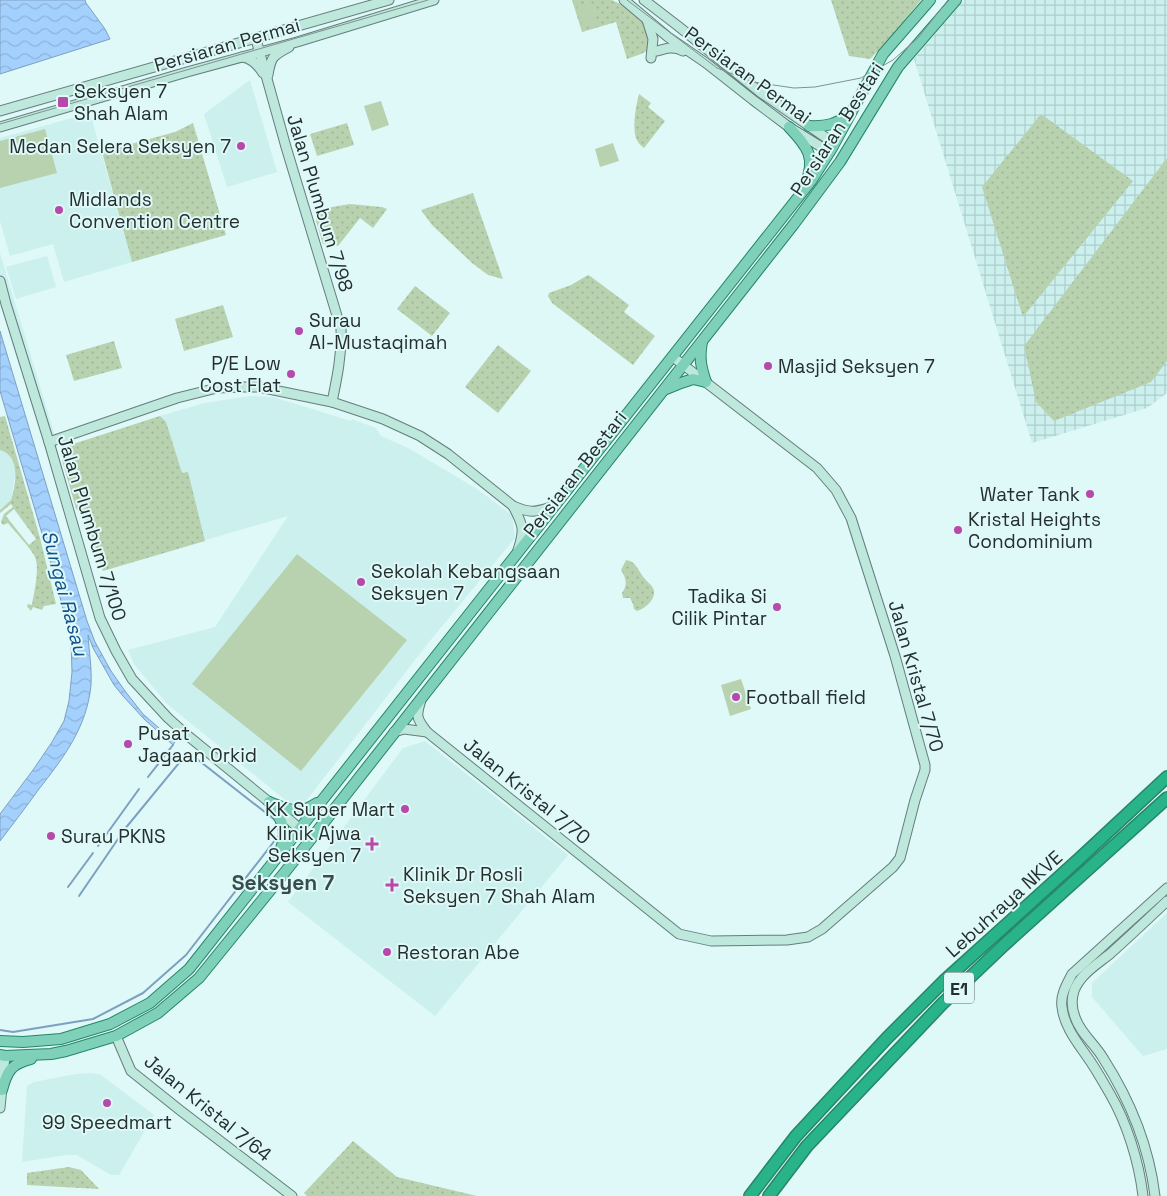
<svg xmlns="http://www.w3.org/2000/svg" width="1167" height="1196" font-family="'Space Grotesk',sans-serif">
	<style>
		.built { fill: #cbf0ee }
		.industrial { fill: url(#industrial-grid) }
		.grass { fill: url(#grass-dots); fill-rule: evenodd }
		.pitch { fill: #b8d2b0 }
		.water { fill: url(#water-waves); stroke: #7ea0c0 }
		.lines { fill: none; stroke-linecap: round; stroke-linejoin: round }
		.stream { stroke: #7ea0c0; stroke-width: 2 }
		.secondary-casing { stroke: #657d7d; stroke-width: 11 }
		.primary-casing { stroke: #278568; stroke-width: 12 }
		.highway-casing { stroke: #278568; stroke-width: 14 }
		.secondary { stroke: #bee8db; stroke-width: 9 }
		.primary { stroke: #7ed1b8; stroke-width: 10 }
		.highway { stroke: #28b388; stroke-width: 11 }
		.tram { stroke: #7f9291; stroke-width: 1 }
		.poi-dot { fill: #b649a9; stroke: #def9f8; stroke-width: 2 }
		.labels { text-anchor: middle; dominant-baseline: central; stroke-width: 4; stroke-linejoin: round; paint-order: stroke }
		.shield { fill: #def9f8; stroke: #5c6c6b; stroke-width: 1 }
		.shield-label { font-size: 18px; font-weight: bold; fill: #242f2e }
		.street-label { font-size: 19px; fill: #242f2e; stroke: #def9f8 }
		.poi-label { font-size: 19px; fill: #242f2e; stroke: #def9f8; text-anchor: start }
		.water-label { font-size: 20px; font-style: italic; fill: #125289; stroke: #def9f8 }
		.quarter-label { font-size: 21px; font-weight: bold; fill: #374e4d; stroke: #def9f8 }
	</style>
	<defs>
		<pattern id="industrial-grid" width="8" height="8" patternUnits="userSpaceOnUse" patternTransform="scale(1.25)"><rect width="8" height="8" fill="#cbf0ee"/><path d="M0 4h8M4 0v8" fill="none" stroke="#aececc"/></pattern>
		<pattern id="grass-dots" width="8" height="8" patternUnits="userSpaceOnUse" patternTransform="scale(1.25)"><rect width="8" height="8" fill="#b8d2b0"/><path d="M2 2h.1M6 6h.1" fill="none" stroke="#9eb598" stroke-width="1.8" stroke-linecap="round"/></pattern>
		<pattern id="water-waves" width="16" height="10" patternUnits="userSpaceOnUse" patternTransform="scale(1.25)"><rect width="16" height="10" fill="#a4d0fe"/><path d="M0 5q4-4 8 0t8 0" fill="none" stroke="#8db3da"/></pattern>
	</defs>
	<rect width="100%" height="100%" fill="#def9f8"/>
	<g class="built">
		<path d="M250,80L277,172L227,187L204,114Z"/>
		<path d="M90,113L132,262L64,282L53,244L10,256L0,221V138Z"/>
		<path d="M0,253L55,436L43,439L0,293Z"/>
		<path d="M47,256L56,287L16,299L6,267Z"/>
		<path d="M250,396L273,397L351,421L352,419L376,428L381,436L410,449L477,489L512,515L515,538L429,642L306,801L289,803L167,704L134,664L128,650L215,627L288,516L103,570L70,448L163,415L205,403Z"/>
		<path d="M0,450L5,451L11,456L16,469L11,500L0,510Z"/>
		<path d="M425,741L568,855L435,1016L288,902L403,748Z"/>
		<path d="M1167,913V1049L1143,1056L1092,997V983Z"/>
		<path d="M92,1073L101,1075L154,1115L119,1175H111L77,1155H66L22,1162L27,1086L34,1082L76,1074Z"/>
	</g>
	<path class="industrial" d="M964,0H1167V393L1147,408L1032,443L914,59Z"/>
	<g class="grass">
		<path d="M572,0H612L630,9L647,26L650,46L647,51L641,54L627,59L616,22L582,32Z"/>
		<path d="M831,0H921L886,43L870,59L849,56Z"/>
		<path d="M639,94L651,103L648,107L665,121L644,148C642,146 640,145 638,142C631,131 636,106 639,94Z"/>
		<path d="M1041,114L1133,181L1023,317L982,187Z"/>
		<path d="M193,123L226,235L132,262L102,152L175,132Z"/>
		<path d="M347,123L354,145L317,156L310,134Z"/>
		<path d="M1167,158V361L1151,382L1054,421L1036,402L1024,346Z"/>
		<path d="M473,193L503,279L488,275L472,263L432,225L421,210Z"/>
		<path d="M350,204L382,207L387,209L373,228L360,218L338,246L323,244L316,221V214L320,209Z"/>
		<path d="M588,275L590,276L629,305L624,312L655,336L633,365L552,303L548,296L549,293L571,285Z"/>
		<path d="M415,286L450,313L432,336L397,309Z"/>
		<path d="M223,305L233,337L184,351L175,319Z"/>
		<path d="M114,341L122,368L74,381L66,355Z"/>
		<path d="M498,345L531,371L498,413L465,387Z"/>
		<path d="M5,416L40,538L56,604L44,606L42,610L33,607L31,611L27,606L28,604L32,605C34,592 40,569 35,557C30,547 15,532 8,523L3,525L1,522L4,514L13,507L11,504L0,513V510L11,500C16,484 21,456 0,450V417ZM14,509L36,539L29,545L6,516Z"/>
		<path d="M160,416L166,422L182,473L188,472L205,541L103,571L85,516L76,509L62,460L70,445Z"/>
		<path d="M626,560C636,561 638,571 645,579C647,582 651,584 653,588C658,598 645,609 637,611L634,609L633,604L630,598H623L622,593C628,585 626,578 621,570Z"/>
		<path d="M353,1141L397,1177L477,1196H307L304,1193Z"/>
		<path d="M69,1167L81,1170L99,1189L27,1185V1173Z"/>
	</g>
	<g class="pitch">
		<path d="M592,3L598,23L584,28L577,7Z"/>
		<path d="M381,101L389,125L372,131L364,106Z"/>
		<path d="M45,129L57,173L0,188V141Z"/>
		<path d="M613,143L619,161L600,167L595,149Z"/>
		<path d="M297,554L407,640L301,771L192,684Z"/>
		<path d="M741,679L751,709L730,716L721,685Z"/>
	</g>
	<g class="water">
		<path d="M0,0H85L86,3L105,29L110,39L0,74Z"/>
		<path d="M0,331L87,621L95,642L111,671L125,691L143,714L175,742L173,745L144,719L123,696L114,685L93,648L88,635C89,651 92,668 91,685C87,727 64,757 39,789C26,807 13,824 0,841V814L33,770L52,742L64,721L69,701L72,672L71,641L56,581L0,391Z"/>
	</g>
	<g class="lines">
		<g class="stream">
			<path d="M148,777L173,745"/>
			<path d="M124,830L188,752L275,820"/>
			<path d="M98,846L139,789"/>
			<path d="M68,887L93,853"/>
			<path d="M79,896L118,839"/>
			<path d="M0,1030L13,1032L93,1019L143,993L186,955L279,835"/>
		</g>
		<defs>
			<g id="secondary">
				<path d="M624,0L668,37L706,63L753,100L789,127L823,148H832L828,139L760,92L678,26L644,0"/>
				<path d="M647,20L653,39L651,58"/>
				<path d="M257,43L286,147L341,329C342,354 337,378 332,402"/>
				<path d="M657,51C667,48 674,46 683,51"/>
				<path d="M242,57C252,58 258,65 263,73"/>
				<path d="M268,75C271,56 273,56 289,47"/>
				<path d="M0,111L389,0"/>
				<path d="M0,127L187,72L297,42L434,0"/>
				<path d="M0,281L6,304L49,442L100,618L116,651L132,679L168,718L187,735L269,802L300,829"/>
				<path d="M49,442L177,398L217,388L243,387H259L332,402L383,419L420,436L448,454L513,506C532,514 535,512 554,506"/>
				<path d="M513,506C523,525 525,529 518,550"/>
				<path d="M421,700C416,716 416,718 427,732L679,934L711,941L787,940L808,937L822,929L893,867L900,858L915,800L925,770V765L895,656L851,518L836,490L817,468L673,357"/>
				<path d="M394,732L404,729L427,732"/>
				<path d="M116,1036L131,1071L181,1111L292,1196"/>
				<path d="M0,1108L5,1056"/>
				<path d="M1143,1196C1139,1162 1127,1123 1110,1094C1103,1082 1096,1069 1088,1058C1077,1042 1064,1026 1062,1007C1060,995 1067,984 1072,974L1167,888"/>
				<path d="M1155,1196C1149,1146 1130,1100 1103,1058C1095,1044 1080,1033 1075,1017C1072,1009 1071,1000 1074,991C1080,974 1098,964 1111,953C1130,936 1148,919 1167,901"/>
			</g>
			<g id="primary">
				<path d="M809,126C827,127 836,124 850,114"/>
				<path d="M789,127C807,146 817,158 805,184"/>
				<path d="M702,342C699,358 701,367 706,382"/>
				<path d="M664,390L681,383L693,379L706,382"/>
				<path d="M269,802C289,809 297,816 317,803"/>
				<path d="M269,802C280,817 289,830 281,848"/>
				<path d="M0,1041L23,1042L61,1039L110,1024L150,1003L189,969L811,181L832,148L883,54L930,0"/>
				<path d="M0,1055L5,1056L51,1054L66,1051L116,1036L158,1013L199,978L285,872L794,224L840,162L898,67L956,0"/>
				<path d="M2,1090C7,1071 11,1064 31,1059"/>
			</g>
			<g id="highway">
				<path d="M750,1196L796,1136L887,1038L945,980L1079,859L1167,777"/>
				<path d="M769,1196L807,1146L942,1004L1004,945L1167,798"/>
			</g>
		</defs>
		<use href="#secondary" class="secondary-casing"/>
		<use href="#primary" class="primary-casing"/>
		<use href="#highway" class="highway-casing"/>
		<use href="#secondary" class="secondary"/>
		<use href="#primary" class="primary"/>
		<use href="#highway" class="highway"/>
		<g class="tram">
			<path d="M627,0L717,68L753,82L794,88L815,87L861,78L893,60L918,38L948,0"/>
			<path d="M0,124L428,0"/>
		</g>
	</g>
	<g class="poi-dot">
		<rect x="57" y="96" width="12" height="12" rx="2.5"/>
		<circle cx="241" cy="146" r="5"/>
		<circle cx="59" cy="210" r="5"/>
		<circle cx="299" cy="331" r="5"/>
		<circle cx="768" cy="366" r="5"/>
		<circle cx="291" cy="374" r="5"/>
		<circle cx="1090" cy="494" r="5"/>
		<circle cx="958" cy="530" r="5"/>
		<circle cx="361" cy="582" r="5"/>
		<circle cx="777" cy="607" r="5"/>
		<circle cx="736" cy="697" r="5"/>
		<circle cx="128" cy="744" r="5"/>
		<circle cx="405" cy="809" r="5"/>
		<circle cx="51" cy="836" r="5"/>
		<path d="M369.5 836.5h5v5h5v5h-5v5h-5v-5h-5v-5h5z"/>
		<path d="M389.5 877.5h5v5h5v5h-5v5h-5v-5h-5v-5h5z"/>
		<circle cx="387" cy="952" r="5"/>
		<circle cx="107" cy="1103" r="5"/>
	</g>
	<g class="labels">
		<rect class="shield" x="944" y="972.5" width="30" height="31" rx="4"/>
		<g class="shield-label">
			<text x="959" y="988">E1</text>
		</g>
		<g class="street-label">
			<text transform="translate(227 45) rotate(-16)">Persiaran Permai</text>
			<text transform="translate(748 75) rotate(36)">Persiaran Permai</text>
			<text transform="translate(837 129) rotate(-57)">Persiaran Bestari</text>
			<text transform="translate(320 203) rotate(73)">Jalan Plumbum 7/98</text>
			<text transform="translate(575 474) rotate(-52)">Persiaran Bestari</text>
			<text transform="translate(92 528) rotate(73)">Jalan Plumbum 7/100</text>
			<text transform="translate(916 676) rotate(74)">Jalan Kristal 7/70</text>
			<text transform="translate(527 791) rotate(39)">Jalan Kristal 7/70</text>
			<text transform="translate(1004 904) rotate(-42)">Lebuhraya NKVE</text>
			<text transform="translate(208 1108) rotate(39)">Jalan Kristal 7/64</text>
		</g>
		<g class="poi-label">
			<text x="74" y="91">Seksyen 7<tspan x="74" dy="22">Shah Alam</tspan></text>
			<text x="231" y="146" text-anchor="end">Medan Selera Seksyen 7</text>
			<text x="69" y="199">Midlands<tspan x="69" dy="22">Convention Centre</tspan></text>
			<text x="309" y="320">Surau<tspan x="309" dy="22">Al-Mustaqimah</tspan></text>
			<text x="281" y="363" text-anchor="end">P/E Low<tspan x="281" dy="22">Cost Flat</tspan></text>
			<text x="778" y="366">Masjid Seksyen 7</text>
			<text x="1080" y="494" text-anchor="end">Water Tank</text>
			<text x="968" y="519">Kristal Heights<tspan x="968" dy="22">Condominium</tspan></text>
			<text x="371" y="571">Sekolah Kebangsaan<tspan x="371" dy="22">Seksyen 7</tspan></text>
			<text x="767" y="596" text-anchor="end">Tadika Si<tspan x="767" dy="22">Cilik Pintar</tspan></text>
			<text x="746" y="697">Football field</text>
			<text x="138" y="733">Pusat<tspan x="138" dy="22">Jagaan Orkid</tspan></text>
			<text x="395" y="809" text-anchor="end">KK Super Mart</text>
			<text x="361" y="833" text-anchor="end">Klinik Ajwa<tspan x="361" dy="22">Seksyen 7</tspan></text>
			<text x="61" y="836">Surau PKNS</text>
			<text x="403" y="874">Klinik Dr Rosli<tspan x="403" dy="22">Seksyen 7 Shah Alam</tspan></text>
			<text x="397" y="952">Restoran Abe</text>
			<text x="107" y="1122" text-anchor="middle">99 Speedmart</text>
		</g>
		<g class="water-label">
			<text transform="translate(65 593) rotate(75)">Sungai Rasau</text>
		</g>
		<g class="quarter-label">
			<text x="283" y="882">Seksyen 7</text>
		</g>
	</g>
</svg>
